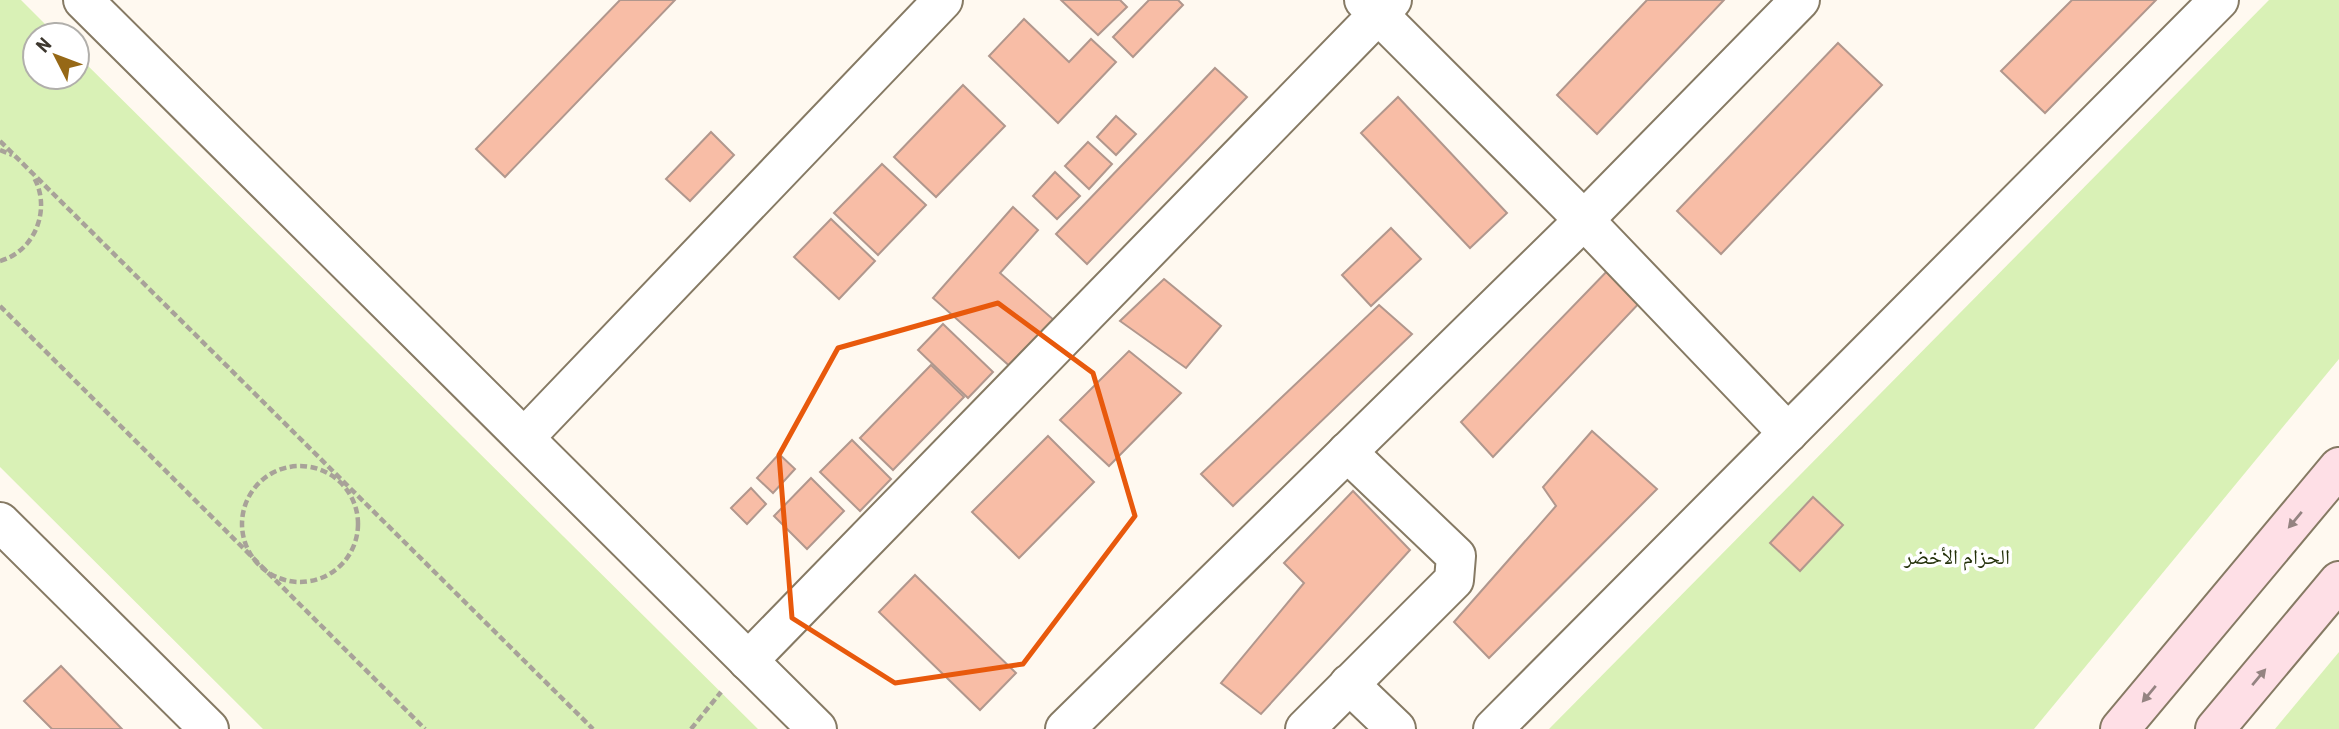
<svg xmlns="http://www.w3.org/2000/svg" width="2339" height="729" font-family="'Roboto Condensed','Noto Naskh Arabic',sans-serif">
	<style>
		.green { fill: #d9f1b6 }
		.building { fill: #f8bda6; stroke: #b1978d; stroke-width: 2 }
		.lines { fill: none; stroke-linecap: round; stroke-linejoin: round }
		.street-casing { stroke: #867a64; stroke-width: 42 }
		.secondary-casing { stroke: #867a64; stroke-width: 42 }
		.path { stroke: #a8a299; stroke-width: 4.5; stroke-dasharray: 7 3.5; stroke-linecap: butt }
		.street { stroke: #fff; stroke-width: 38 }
		.secondary { stroke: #fedfe6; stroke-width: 38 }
		.oneway { fill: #948381 }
		.marked { fill: none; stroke: #e8590c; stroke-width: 5; stroke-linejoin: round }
		.labels { text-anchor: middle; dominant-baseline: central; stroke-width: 7; stroke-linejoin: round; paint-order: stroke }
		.park-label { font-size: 21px; fill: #233009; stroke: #fff }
	</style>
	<rect width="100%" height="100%" fill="#fff9f0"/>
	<g class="green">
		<path d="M0,0H21L56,35H35V77H77V55L758,729H263L0,467Z"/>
		<path d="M2269,0H2339V359L2034,729H1549Z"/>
		<path d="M2339,652V729H2275Z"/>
	</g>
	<g class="building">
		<path d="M620,0H675L505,177L476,149Z"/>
		<path d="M1061,0H1120L1127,7L1098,35Z"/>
		<path d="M1149,0H1178L1183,5L1133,57L1113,37Z"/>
		<path d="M1647,0H1724L1597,134L1557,95Z"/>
		<path d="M2072,0H2156L2045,113L2001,71Z"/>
		<path d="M1024,19L1069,62L1091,39L1116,62L1058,123L989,56Z"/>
		<path d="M1838,43L1882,85L1721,254L1677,211Z"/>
		<path d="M1215,68L1247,97L1087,264L1056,234Z"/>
		<path d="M963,85L1005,126L936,197L894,157Z"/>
		<path d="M1398,97L1507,213L1470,248L1361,133Z"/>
		<path d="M1116,116L1136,134L1116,155L1097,137Z"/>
		<path d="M711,132L734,155L690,201L666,179Z"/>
		<path d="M1088,142L1112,164L1089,189L1065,166Z"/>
		<path d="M882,164L926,205L878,255L834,213Z"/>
		<path d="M1055,172L1080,196L1057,219L1033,196Z"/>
		<path d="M1013,207L1038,230L1000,273L1055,321L1013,369L933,298Z"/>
		<path d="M831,219L875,261L839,299L794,257Z"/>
		<path d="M1391,228L1421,259L1371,306L1342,275Z"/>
		<path d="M1613,265L1645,297L1493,457L1461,422Z"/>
		<path d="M1164,279L1221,326L1186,368L1120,321Z"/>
		<path d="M1379,305L1412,334L1233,506L1201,474Z"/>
		<path d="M943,324L993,372L968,398L918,350Z"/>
		<path d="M1129,351L1181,393L1109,466L1060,420Z"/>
		<path d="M931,365L964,397L893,470L860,438Z"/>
		<path d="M1592,431L1657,489L1489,658L1454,622L1556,506L1543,487Z"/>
		<path d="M1048,436L1094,482L1019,558L972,512Z"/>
		<path d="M852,440L891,479L860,511L820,472Z"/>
		<path d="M779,454L795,469L773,493L757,478Z"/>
		<path d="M811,478L844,511L807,549L774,516Z"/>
		<path d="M751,488L766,504L747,524L731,508Z"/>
		<path d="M1353,491L1410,550L1261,714L1221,683L1304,583L1284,563Z"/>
		<path d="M1813,497L1843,525L1800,571L1770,543Z"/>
		<path d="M915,575L1016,673L980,710L879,612Z"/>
		<path d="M61,666L122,729H52L24,701Z"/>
	</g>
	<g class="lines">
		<defs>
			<g id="street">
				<path d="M83,0L817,729"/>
				<path d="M1364,0L1584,220L1788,433"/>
				<path d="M525,437L943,0"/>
				<path d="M0,522L209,729"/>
				<path d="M748,661L1392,0"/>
				<path d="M1349,684L1396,729"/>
				<path d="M1065,729L1584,220L1800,0"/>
				<path d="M1305,729L1454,580L1456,556L1347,452"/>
				<path d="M1493,729L2219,0"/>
			</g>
			<g id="secondary">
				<path d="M2120,729L2339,467"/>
				<path d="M2215,729L2339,581"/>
			</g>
		</defs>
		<use href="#street" class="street-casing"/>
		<use href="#secondary" class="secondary-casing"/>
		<g class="path">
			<path d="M0,141L593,729"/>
			<path d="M0,150L12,155"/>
			<path d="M0,261C36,251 52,207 33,176"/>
			<path d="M0,306L425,729"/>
			<circle cx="300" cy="524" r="58"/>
			<path d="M691,729L721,692"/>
		</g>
		<use href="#street" class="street"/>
		<use href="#secondary" class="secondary"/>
	</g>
	<defs><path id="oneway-solid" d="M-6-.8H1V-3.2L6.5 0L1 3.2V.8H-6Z" transform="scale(1.75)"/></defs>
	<g class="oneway">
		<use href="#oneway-solid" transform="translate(2295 520) rotate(130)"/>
		<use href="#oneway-solid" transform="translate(2259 677) rotate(-50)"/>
		<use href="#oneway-solid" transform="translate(2149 694) rotate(130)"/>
	</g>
	<path class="marked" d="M998,303L1093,373L1135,516L1023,664L895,683L792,618L779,455L838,348Z"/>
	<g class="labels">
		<g class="park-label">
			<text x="1957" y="557">الحزام الأخضر</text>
		</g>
	</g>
	<g transform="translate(56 56) rotate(312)"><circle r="33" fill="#ffffff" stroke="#b1afab" stroke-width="2"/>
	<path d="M0-5L12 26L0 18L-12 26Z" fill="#966816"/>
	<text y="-10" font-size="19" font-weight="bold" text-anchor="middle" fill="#3d372e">N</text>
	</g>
</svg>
